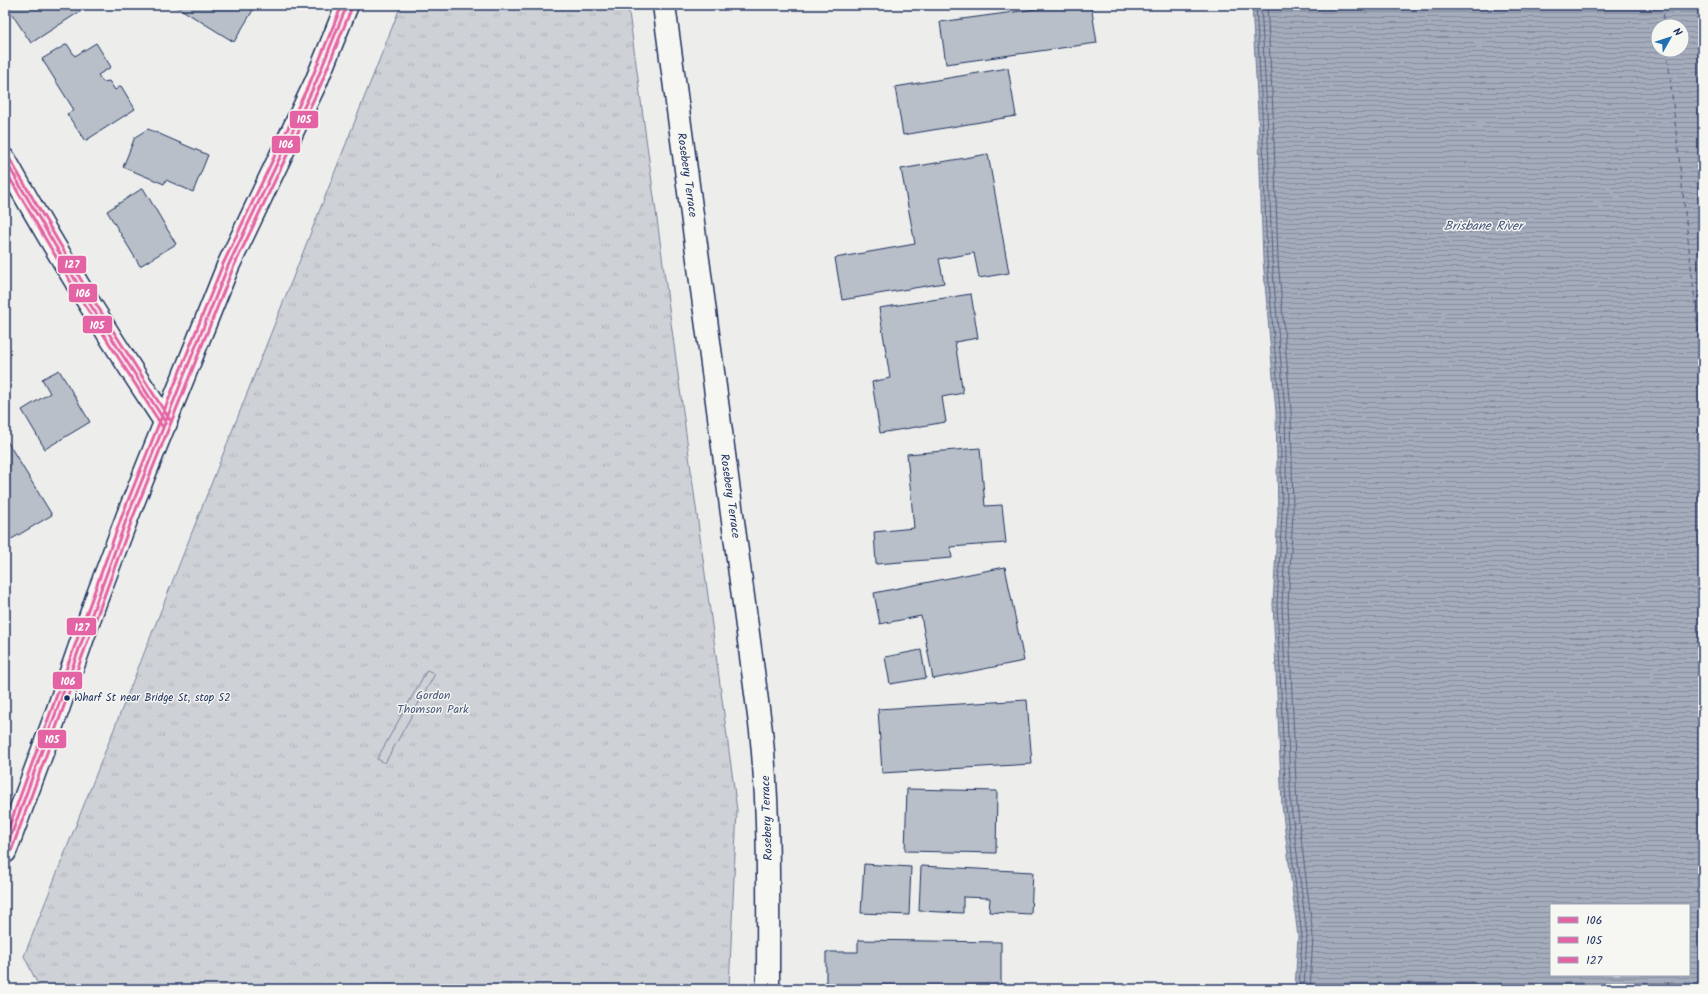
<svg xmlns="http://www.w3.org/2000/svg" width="1708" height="994" font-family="Kalam,sans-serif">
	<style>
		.park { fill: url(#park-tufts); stroke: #74809a }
		.garden { fill: #ced2d7; stroke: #74809a }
		.water { fill: url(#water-rules); stroke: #6e7a96; fill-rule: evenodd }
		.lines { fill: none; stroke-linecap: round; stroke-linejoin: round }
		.shore { stroke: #526184; stroke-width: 1 }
		.ferry { stroke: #44547a; stroke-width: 1; stroke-dasharray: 5 4; stroke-linecap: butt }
		.building { fill: #b9bfc8; stroke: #1b2f5e }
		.minor-casing { stroke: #1b2f5e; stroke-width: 25 }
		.primary-casing { stroke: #1b2f5e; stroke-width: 25 }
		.minor { stroke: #f6f6f2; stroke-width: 22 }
		.primary { stroke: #f6f6f2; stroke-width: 22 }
		.bus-1-casing { stroke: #f6f6f2; stroke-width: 6 }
		.bus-2-casing { stroke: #f6f6f2; stroke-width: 6 }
		.bus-3-casing { stroke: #f6f6f2; stroke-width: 6 }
		.bus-1 { stroke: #e463a4; stroke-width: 3 }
		.bus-2 { stroke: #e463a4; stroke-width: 3 }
		.bus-3 { stroke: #e463a4; stroke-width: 3 }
		.bus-dot { fill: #1b2f5e; stroke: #f6f6f2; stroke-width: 1.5 }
		.labels { text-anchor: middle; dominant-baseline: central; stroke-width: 3; stroke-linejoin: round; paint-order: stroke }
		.bus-label { font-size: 11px; fill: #1b2f5e; stroke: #f6f6f2; text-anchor: start }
		.street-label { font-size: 12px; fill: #1b2f5e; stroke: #f6f6f2 }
		.park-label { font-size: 12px; fill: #48587c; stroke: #f6f6f2 }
		.water-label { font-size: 13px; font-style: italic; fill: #44547a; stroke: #f6f6f2 }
		.line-badge { stroke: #f6f6f2; stroke-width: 1.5 }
		.badge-label { font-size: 11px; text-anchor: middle; font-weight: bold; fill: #fff }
	</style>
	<defs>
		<pattern id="park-tufts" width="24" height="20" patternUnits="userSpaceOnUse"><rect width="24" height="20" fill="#ced2d7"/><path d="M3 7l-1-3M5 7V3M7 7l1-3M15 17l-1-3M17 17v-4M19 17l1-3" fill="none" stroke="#b0b5bb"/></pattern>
		<pattern id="water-rules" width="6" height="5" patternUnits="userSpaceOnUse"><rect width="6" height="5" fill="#a5acbc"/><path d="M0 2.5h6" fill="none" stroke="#868c9c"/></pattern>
	</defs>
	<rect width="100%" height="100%" fill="#edeeec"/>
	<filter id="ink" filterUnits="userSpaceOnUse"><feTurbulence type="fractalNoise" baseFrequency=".025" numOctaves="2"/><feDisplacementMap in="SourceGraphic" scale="8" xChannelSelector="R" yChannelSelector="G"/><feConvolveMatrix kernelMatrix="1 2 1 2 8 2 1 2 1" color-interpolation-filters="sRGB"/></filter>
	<g filter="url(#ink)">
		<path class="park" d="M401,5H628L737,810L729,989H40L24,956Z"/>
		<path class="garden" d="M427,670L435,674L385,763L377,759Z"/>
		<path class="water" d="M1252,5H1703V989H1295L1298,937L1282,806L1273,604L1278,513L1276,412L1263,260L1258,112ZM1658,26H1682V50H1658ZM1551,905H1689V975H1551Z"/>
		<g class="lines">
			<g class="shore">
				<path d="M1256,5L1262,112L1267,260L1280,411L1282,514L1277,604L1286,806L1302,937L1299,989"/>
				<path d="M1261,5L1267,112L1272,260L1285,411L1287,514L1282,604L1291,805L1307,936L1304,989"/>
				<path d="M1267,5L1273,111L1278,260L1291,411L1293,514L1288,604L1297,805L1313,936L1310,989"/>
			</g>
			<g class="ferry">
				<path d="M1662,5L1665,26"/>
				<path d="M1667,50L1703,374"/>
			</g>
		</g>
		<g class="building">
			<path d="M13,5H90L31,43L8,8Z"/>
			<path d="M174,5H256L234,42Z"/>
			<path d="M1066,5H1091L1097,43L946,64L940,22Z"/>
			<path d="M96,43L111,67L98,75L103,82L109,81L115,90L121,86L135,109L85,141L67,114L74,110L42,59L67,44L75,56Z"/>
			<path d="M1008,68L1016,116L903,135L895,87Z"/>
			<path d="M148,129L208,155L193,192L166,180L164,184L123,167L135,137Z"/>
			<path d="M988,154L1009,273L979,278L974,253L939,259L944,283L842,300L835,258L915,244L901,169Z"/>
			<path d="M143,188L176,244L140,266L107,211Z"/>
			<path d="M971,294L978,338L955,342L963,393L942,397L946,422L880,433L872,382L890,378L879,308Z"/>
			<path d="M59,370L90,422L45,449L22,410L50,393L42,379Z"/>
			<path d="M5,438L52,515L5,543Z"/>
			<path d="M980,448L985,506L1002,505L1006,543L950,547L952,558L876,564L874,532L914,528L907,454Z"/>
			<path d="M1005,567L1024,661L933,679L921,616L880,624L874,593Z"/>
			<path d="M921,650L926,678L890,684L885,657Z"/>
			<path d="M1027,700L1032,764L882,773L878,709Z"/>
			<path d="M907,789L997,791L996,853L905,851Z"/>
			<path d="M864,864L911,867L909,915L861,913Z"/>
			<path d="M921,866L1033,872L1031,914L989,912L990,898L963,897V913L919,911Z"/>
			<path d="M858,940L1001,942V986L826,985V952H858Z"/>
		</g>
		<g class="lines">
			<defs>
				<path id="minor" d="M664,5L761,731C770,817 768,903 768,989"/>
				<g id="primary">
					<path d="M5,160C55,250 109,337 166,423"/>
					<path d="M5,852L57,712L96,600L128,515L228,266L316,82L347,5"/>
				</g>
			</defs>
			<use href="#minor" class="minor-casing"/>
			<use href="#primary" class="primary-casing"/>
			<use href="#minor" class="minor"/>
			<use href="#primary" class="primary"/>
			<defs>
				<g id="bus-1">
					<path d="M5,160L83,293L166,423"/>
					<path d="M5,852L128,515L228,266L316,82L347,5"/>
				</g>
				<g id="bus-2">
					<path d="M5,170L79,296L162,426"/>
					<path d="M10,854L133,517L233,268L321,84L352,7"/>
				</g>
				<g id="bus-3">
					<path d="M9,158L87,290L170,420"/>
					<path d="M5,838L123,513L223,264L311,80L342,5"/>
				</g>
			</defs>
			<use href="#bus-1" class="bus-1-casing"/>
			<use href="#bus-2" class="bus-2-casing"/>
			<use href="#bus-3" class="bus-3-casing"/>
			<use href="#bus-1" class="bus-1"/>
			<use href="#bus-2" class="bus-2"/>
			<use href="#bus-3" class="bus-3"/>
		</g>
	</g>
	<circle class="bus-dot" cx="67" cy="698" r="3.5"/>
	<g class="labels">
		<g class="bus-label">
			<text x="74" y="698">Wharf St near Bridge St, stop 52</text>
		</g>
		<g class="street-label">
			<text transform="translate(687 175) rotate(82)">Rosebery Terrace</text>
			<text transform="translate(730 496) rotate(82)">Rosebery Terrace</text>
			<text transform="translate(767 818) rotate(-92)">Rosebery Terrace</text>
		</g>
		<g class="park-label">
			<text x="433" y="695">Gordon<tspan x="433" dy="14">Thomson Park</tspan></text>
		</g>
		<g class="water-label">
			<text x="1483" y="226">Brisbane River</text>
		</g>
	</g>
	<g class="line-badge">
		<rect x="289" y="110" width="30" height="19" rx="4" fill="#e463a4"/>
		<rect x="271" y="135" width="30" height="19" rx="4" fill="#e463a4"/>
		<rect x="57" y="255" width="30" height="19" rx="4" fill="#e463a4"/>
		<rect x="68" y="283" width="30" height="20" rx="4" fill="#e463a4"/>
		<rect x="82" y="315" width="31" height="19" rx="4" fill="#e463a4"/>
		<rect x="66" y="617" width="31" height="19" rx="4" fill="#e463a4"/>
		<rect x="52" y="671" width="31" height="19" rx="4" fill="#e463a4"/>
		<rect x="37" y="729" width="30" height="20" rx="4" fill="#e463a4"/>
	</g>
	<g class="badge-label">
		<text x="304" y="123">105</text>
		<text x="286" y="148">106</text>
		<text x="72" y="268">127</text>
		<text x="83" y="297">106</text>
		<text x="97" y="329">105</text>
		<text x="82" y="631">127</text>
		<text x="68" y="685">106</text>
		<text x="52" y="743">105</text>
	</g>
	<rect width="1708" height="994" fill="none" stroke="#f6f6f2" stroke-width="20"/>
	<rect x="10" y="10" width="1688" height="974" fill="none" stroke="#1b2f5e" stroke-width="1.5" filter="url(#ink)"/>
	<rect x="1550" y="904" width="140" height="72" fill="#f6f6f2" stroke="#9ea6b7"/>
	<rect x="1558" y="917" width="20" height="6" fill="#e463a4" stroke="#9ea6b7"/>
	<text x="1586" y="924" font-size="12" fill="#1b2f5e">106</text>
	<rect x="1558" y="937" width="20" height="6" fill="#e463a4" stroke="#9ea6b7"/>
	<text x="1586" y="944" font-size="12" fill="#1b2f5e">105</text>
	<rect x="1558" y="957" width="20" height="6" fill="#e463a4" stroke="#9ea6b7"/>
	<text x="1586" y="964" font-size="12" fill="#1b2f5e">127</text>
	<g transform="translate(1670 38) rotate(51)"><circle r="19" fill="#f6f6f2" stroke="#9ea6b7"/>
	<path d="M0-3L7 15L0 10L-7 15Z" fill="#1f6fb2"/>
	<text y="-6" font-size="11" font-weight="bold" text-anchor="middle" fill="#1b2f5e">N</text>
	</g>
</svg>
